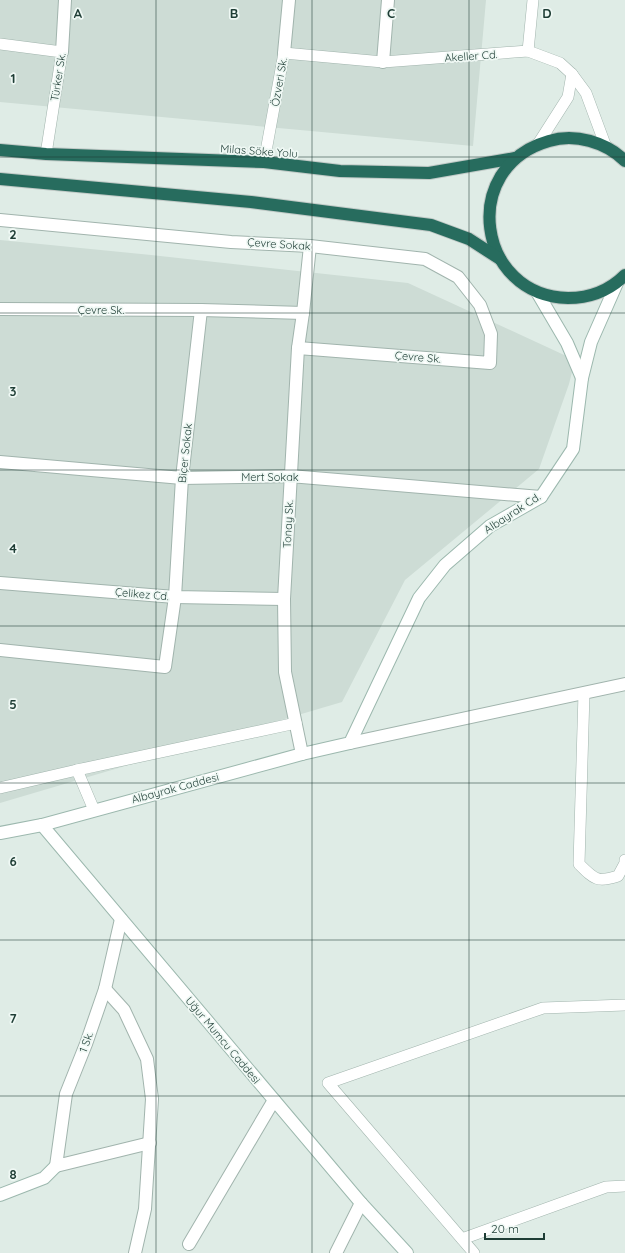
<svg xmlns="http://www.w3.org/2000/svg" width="625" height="1253" font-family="Quicksand,sans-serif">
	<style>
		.built { fill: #cddcd5 }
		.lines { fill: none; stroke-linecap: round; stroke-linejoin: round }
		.lane-casing { stroke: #a1b4ad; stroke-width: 12 }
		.street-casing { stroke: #a1b4ad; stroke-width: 14 }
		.secondary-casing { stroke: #9cb8ae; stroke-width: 14 }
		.highway-casing { stroke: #c0c9c6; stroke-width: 14 }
		.lane { stroke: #fff; stroke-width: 11 }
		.street { stroke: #fff; stroke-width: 12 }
		.secondary { stroke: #fff; stroke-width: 12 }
		.highway { stroke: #276c5e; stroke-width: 12 }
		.grid { fill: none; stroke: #1e3d35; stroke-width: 1; stroke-opacity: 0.55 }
		.labels { text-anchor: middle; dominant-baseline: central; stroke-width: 3.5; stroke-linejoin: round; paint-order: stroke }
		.street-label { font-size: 11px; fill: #1e3d35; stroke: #eff8f4 }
		.grid-label { font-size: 13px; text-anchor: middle; font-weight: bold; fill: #1e3d35; stroke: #eff8f4; stroke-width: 3.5; stroke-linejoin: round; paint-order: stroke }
	</style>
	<rect width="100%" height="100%" fill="#dfece6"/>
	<g class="built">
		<path d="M0,0H486L473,146L0,102Z"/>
		<path d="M0,240L151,255L408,283L575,360L569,384L539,469L405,580L342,702L0,803Z"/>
	</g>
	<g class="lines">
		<defs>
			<g id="lane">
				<path d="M0,44L62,52L46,154"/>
				<path d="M528,51L533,0"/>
				<path d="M538,144L568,97L572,74"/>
				<path d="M264,162L284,53L383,62L528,51L560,63L572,74L586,93L606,147"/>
				<path d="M584,693L579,864C594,879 597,883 618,876L625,863V860"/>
				<path d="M77,770L296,723"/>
				<path d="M0,788L77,770L94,810"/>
				<path d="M462,1239L606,1187L625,1186"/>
				<path d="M474,1253L328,1083L543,1008L625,1005"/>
			</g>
			<g id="street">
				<path d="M62,52L65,0"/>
				<path d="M284,53L289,0"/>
				<path d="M383,62L388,0"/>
				<path d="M0,220L231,242L310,246L425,259L458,277L480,305L491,334L490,363L298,348"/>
				<path d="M0,309L201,310L303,313"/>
				<path d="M0,462L182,478L290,476L541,497"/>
				<path d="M0,583L175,597L284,599"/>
				<path d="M0,650L165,667L175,597L182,478L201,310"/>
				<path d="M350,743L625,684"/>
				<path d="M302,754L285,672L284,599L298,348L303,313L310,246"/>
				<path d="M121,919L105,989L86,1044L66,1094L56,1166L150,1143"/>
				<path d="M105,989L124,1010L147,1059L152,1099L145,1209L135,1253"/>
				<path d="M189,1244L274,1100"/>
				<path d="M336,1253L361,1203"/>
			</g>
			<g id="secondary">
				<path d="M537,292L567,343L582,378"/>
				<path d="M42,825L361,1203L407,1253"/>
				<path d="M0,833L42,825L302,754L350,743L419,598L445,565L490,526L541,497L573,449L582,378L591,342L617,283"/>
				<path d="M0,1195L44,1178L56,1166"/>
			</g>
			<g id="highway">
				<path d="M0,150L46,154L264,162L340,171L429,173L515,158"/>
				<path d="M625,161C606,142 575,133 549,141C458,167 477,296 568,298C590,298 610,290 625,275"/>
				<path d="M0,179L251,202L431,225L469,239L500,259"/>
			</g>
		</defs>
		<use href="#lane" class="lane-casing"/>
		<use href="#street" class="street-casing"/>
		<use href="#secondary" class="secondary-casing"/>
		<use href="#highway" class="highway-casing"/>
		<use href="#lane" class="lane"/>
		<use href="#street" class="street"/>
		<use href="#secondary" class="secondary"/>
		<use href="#highway" class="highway"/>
	</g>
	<path class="grid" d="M156,0V1253M312,0V1253M469,0V1253M0,157H625M0,313H625M0,470H625M0,626H625M0,783H625M0,940H625M0,1096H625"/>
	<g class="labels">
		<g class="street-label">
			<text transform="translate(471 56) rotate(-4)">Akeller Cd.</text>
			<text transform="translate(58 77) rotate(-81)">Türker Sk.</text>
			<text transform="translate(279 82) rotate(-80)">Özveri Sk.</text>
			<text transform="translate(259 151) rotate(4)">Milas Söke Yolu</text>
			<text transform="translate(279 244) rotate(4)">Çevre Sokak</text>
			<text x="101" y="310">Çevre Sk.</text>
			<text transform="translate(418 357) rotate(5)">Çevre Sk.</text>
			<text transform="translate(185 453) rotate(-84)">Biçer Sokak</text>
			<text x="270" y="477">Mert Sokak</text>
			<text transform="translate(512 513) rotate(-33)">Albayrak Cd.</text>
			<text transform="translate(288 524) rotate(-87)">Tonay Sk.</text>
			<text transform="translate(142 594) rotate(5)">Çelikez Cd.</text>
			<text transform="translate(175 788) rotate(-15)">Albayrak Caddesi</text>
			<text transform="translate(223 1040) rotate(50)">Uğur Mumcu Caddesi</text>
			<text transform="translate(86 1042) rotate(-70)">1 Sk.</text>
		</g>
	</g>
	<g class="grid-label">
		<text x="78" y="18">A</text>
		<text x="234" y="18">B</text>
		<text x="391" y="18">C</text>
		<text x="547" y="18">D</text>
		<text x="13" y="83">1</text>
		<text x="13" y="239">2</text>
		<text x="13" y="396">3</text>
		<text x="13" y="553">4</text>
		<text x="13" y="709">5</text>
		<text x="13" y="866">6</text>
		<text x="13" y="1023">7</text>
		<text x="13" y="1179">8</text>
	</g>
	<path d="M485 1233v6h59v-6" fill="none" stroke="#1e3d35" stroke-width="2"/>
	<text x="491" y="1233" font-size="12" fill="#1e3d35" stroke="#eff8f4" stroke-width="3" paint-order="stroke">20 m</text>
</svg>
